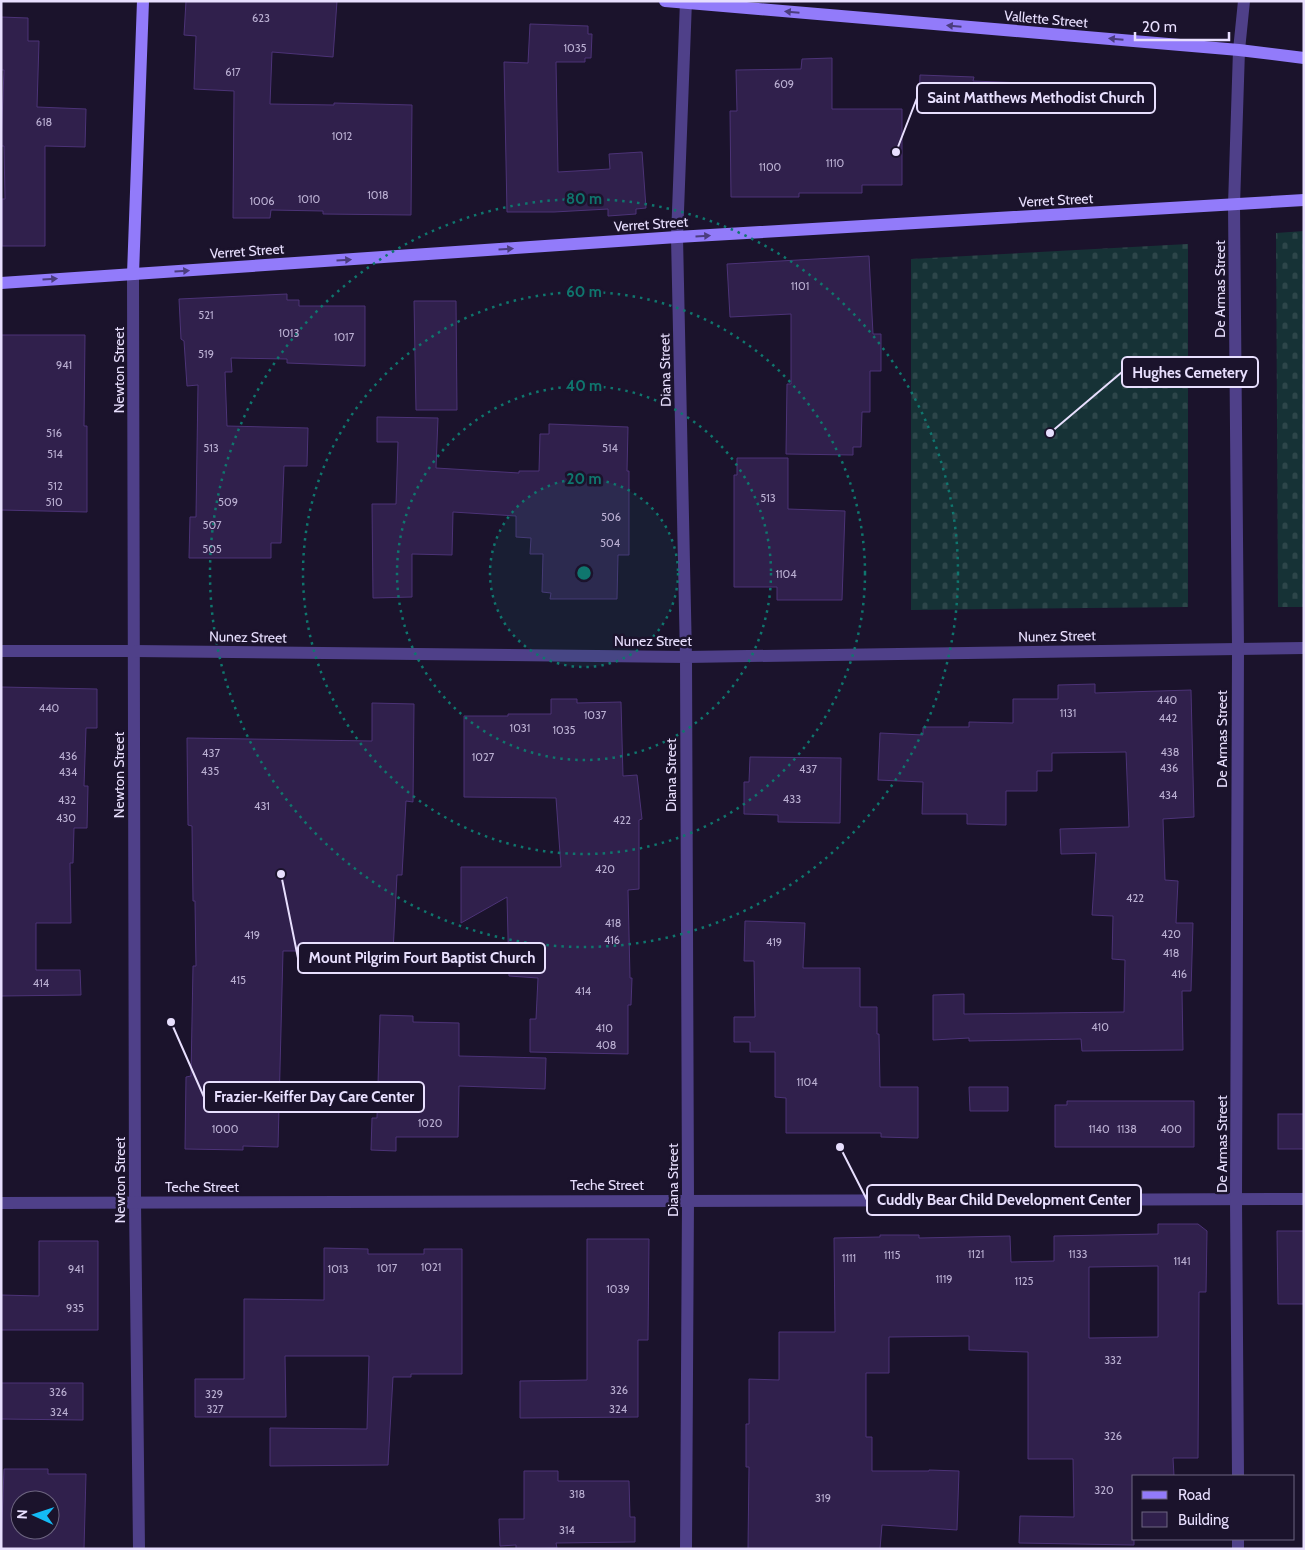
<svg xmlns="http://www.w3.org/2000/svg" width="1305" height="1550" font-family="Cabin,sans-serif">
	<style>
		.cemetery { fill: url(#cemetery-stones) }
		.building { fill: #30204c; stroke: #4c3377; fill-rule: evenodd }
		.lines { fill: none; stroke-linecap: round; stroke-linejoin: round }
		.street { stroke: #4f4089; stroke-width: 12 }
		.secondary { stroke: #927bfa; stroke-width: 12 }
		.oneway { fill: #4b3d7e }
		.ring { fill: none; stroke: #0f766e; stroke-width: 2.5; stroke-dasharray: 2.5 5 }
		.labels { text-anchor: middle; dominant-baseline: central; stroke-width: 5; stroke-linejoin: round; paint-order: stroke }
		.number-label { font-size: 11px; fill: #baafd2 }
		.street-label { font-size: 14px; fill: #e8dffe; stroke: #1b132c }
		.centre { fill: #0f766e; stroke: #1b132c; stroke-width: 2.5 }
		.ring-label { font-size: 15px; text-anchor: middle; font-weight: bold; fill: #0f766e; stroke: #1b132c; stroke-width: 5; stroke-linejoin: round; paint-order: stroke }
		.leader { fill: none; stroke: #e8dffe; stroke-width: 2 }
		.callout-dot { fill: #e8dffe; stroke: #1b132c; stroke-width: 2 }
		.callout { fill: #1b132c; stroke: #e8dffe; stroke-width: 2 }
		.callout-label { font-size: 15px; text-anchor: middle; font-weight: bold; fill: #e8dffe }
	</style>
	<defs>
		<pattern id="cemetery-stones" width="16" height="16" patternUnits="userSpaceOnUse" patternTransform="scale(1.25)"><rect width="16" height="16" fill="#163236"/><path d="M2 7V4a2 2 0 0 1 4 0v3zM10 15v-3a2 2 0 0 1 4 0v3z" fill="#2d464a"/></pattern>
	</defs>
	<rect width="100%" height="100%" fill="#1b132c"/>
	<g class="cemetery">
		<path d="M1304,231V607H1278L1276,233Z"/>
		<path d="M1188,244V607L911,610V259Z"/>
	</g>
	<g class="building">
		<path d="M186,1H337L333,57L272,52L270,104L334,105V103L412,105L411,215L323,214V211L271,210L270,218H233L234,91L194,89L196,36L184,35Z"/>
		<path d="M1,17L28,18V41H39L37,107L86,109L85,147L45,146V246H2V199H5L4,146H1L4,70H1Z"/>
		<path d="M530,24L588,26V34H592L591,58H585V62H556L558,172L610,169L609,154L642,152L646,208L636,209V214L608,216V209L554,212H507L504,62L528,63Z"/>
		<path d="M832,58V109H902V185H862V193H799V197H731L730,111H737L736,70L801,69L802,59Z"/>
		<path d="M920,75L974,77L973,81L1024,83L1022,107L919,104Z"/>
		<path d="M869,256L873,334H881V371H870V412H862L861,447H853V455L786,454L787,384H791V314L730,317L727,264Z"/>
		<path d="M287,294V300H299V306H365V366L287,363V359L231,358L232,372H225L227,426L308,428L307,466H284L281,543H271V558H189L190,517H196L198,385L187,386L184,341L181,339L179,299Z"/>
		<path d="M414,301H456L457,410H416Z"/>
		<path d="M1,335H85L84,426H87V512L1,510Z"/>
		<path d="M377,417L438,418L436,468L519,473V471H539L540,434H549V424L628,427L627,471H629V555H618L617,599H550L551,593L542,592L543,554H530L531,538L516,537V516L453,512L452,555L412,554V597L373,598L372,504H396L398,442H377Z"/>
		<path d="M737,458H788V509L845,511L842,600H777V587H734V475H737Z"/>
		<path d="M1095,684V693L1191,690L1194,817L1163,819L1165,880L1178,881L1176,923H1193L1191,991H1182L1183,1050L1082,1051L1081,1039L969,1041V1038L933,1040V995L964,994V1014L1124,1012L1125,960L1112,959L1113,916L1092,915L1096,853L1061,854L1060,829L1129,827L1126,752L1052,753V771H1037V791H1006V825L967,824V814H922L923,782L878,780L880,733L923,735V727H969V722L1013,723V699H1058V685Z"/>
		<path d="M1,687L97,689V728H86L84,786H88L87,828H74L73,863H70L71,923H36V970H80L81,995L1,996Z"/>
		<path d="M551,699H577V703L621,702L623,776L637,775L642,819L639,820V889L628,890L630,978H632L631,1005H628V1054L530,1052V1019H536L538,978L509,976L507,897L461,923V867H561L556,798L464,797V716H508V714H551Z"/>
		<path d="M372,703L414,704L413,802L406,801L402,875H397L393,952L381,951L380,968L341,966L342,951H283L278,1147L243,1146V1150L185,1149L186,1077L191,1076L193,966H196L195,901H193L192,826L188,825L187,738L372,741Z"/>
		<path d="M750,757L841,758L840,823L778,822V815L744,814V782H749Z"/>
		<path d="M745,921L805,923L803,968H860V1007H877V1034H879L880,1087H918V1138L881,1137V1133H786V1098L775,1097V1052H750V1042H734V1017H755L754,961H744Z"/>
		<path d="M380,1015L413,1016V1022L459,1023V1056L546,1058L545,1089L459,1086L458,1137H396V1151L371,1150L372,1118H377Z"/>
		<path d="M969,1087H1008V1111H970Z"/>
		<path d="M1067,1101H1194V1147H1055V1105H1067Z"/>
		<rect x="1278" y="1114" width="26" height="35"/>
		<path d="M1158,1224H1198L1207,1231L1206,1292H1199L1198,1458H1173L1174,1476H1134V1545L1019,1543L1020,1516L1074,1517L1073,1459H1028V1352L969,1350V1336L889,1337V1373H866V1437H872V1471H929V1470L959,1471L957,1530L882,1525L880,1549H748L749,1467H746V1424H749V1379L779,1380V1332H835L834,1238L880,1237V1235H919V1238L1010,1236L1011,1262L1054,1261V1236L1158,1234ZM1158,1266V1337L1089,1338V1267Z"/>
		<path d="M1277,1231H1304V1304H1278Z"/>
		<path d="M587,1239H649L648,1340H638V1417L520,1418V1381L587,1380Z"/>
		<path d="M39,1241H98V1330H1V1295L39,1296Z"/>
		<path d="M324,1248L368,1249V1254H424V1249H462V1374H411V1377H393L388,1465L270,1466V1428L367,1429L369,1356H285L286,1417H195V1379H244V1299L324,1300Z"/>
		<path d="M1,1383H83V1420L1,1419Z"/>
		<path d="M4,1469H48V1474H86L84,1549H1ZM20,1500H50V1530H20Z"/>
		<path d="M524,1471H558V1481H629L630,1517H635V1542L556,1543L557,1548L516,1549V1545L500,1546L499,1519H524Z"/>
	</g>
	<g class="lines">
		<g class="street">
			<path d="M686,1L677,237L686,657L688,1200L686,1549"/>
			<path d="M133,274L135,1202L139,1549"/>
			<path d="M1,651H134L686,657L1304,648"/>
			<path d="M1,1203L1304,1199"/>
			<path d="M1238,1476L1236,1199L1238,649L1234,205L1239,50L1244,1"/>
			<path d="M1238,1539V1549"/>
		</g>
		<g class="secondary">
			<path d="M665,1L1239,50L1304,58"/>
			<path d="M133,274L143,1"/>
			<path d="M1,283L677,237L1304,200"/>
		</g>
	</g>
	<defs><path id="oneway-solid" d="M-6-.8H1V-3.2L6.5 0L1 3.2V.8H-6Z" transform="scale(1.25)"/></defs>
	<g class="oneway">
		<use href="#oneway-solid" transform="translate(792 12) rotate(-175)"/>
		<use href="#oneway-solid" transform="translate(954 26) rotate(-175)"/>
		<use href="#oneway-solid" transform="translate(1116 39) rotate(-175)"/>
		<use href="#oneway-solid" transform="translate(703 236) rotate(-3)"/>
		<use href="#oneway-solid" transform="translate(506 249) rotate(-4)"/>
		<use href="#oneway-solid" transform="translate(344 260) rotate(-4)"/>
		<use href="#oneway-solid" transform="translate(182 271) rotate(-4)"/>
		<use href="#oneway-solid" transform="translate(50 279) rotate(-4)"/>
	</g>
	<circle cx="584" cy="573" r="94" fill="#0f766e" fill-opacity=".12"/>
	<g class="ring">
		<circle cx="584" cy="573" r="94"/>
		<circle cx="584" cy="573" r="187"/>
		<circle cx="584" cy="573" r="281"/>
		<circle cx="584" cy="573" r="374"/>
	</g>
	<g class="labels">
		<g class="number-label">
			<text x="261" y="18">623</text>
			<text x="575" y="48">1035</text>
			<text x="233" y="72">617</text>
			<text x="784" y="84">609</text>
			<text x="44" y="122">618</text>
			<text x="342" y="136">1012</text>
			<text x="835" y="163">1110</text>
			<text x="770" y="167">1100</text>
			<text x="378" y="195">1018</text>
			<text x="309" y="199">1010</text>
			<text x="262" y="201">1006</text>
			<text x="800" y="286">1101</text>
			<text x="206" y="315">521</text>
			<text x="289" y="333">1013</text>
			<text x="344" y="337">1017</text>
			<text x="206" y="354">519</text>
			<text x="64" y="365">941</text>
			<text x="54" y="433">516</text>
			<text x="211" y="448">513</text>
			<text x="610" y="448">514</text>
			<text x="55" y="454">514</text>
			<text x="55" y="486">512</text>
			<text x="768" y="498">513</text>
			<text x="54" y="502">510</text>
			<text x="228" y="502">509</text>
			<text x="611" y="517">506</text>
			<text x="212" y="525">507</text>
			<text x="610" y="543">504</text>
			<text x="212" y="549">505</text>
			<text x="786" y="574">1104</text>
			<text x="1167" y="700">440</text>
			<text x="49" y="708">440</text>
			<text x="1068" y="713">1131</text>
			<text x="595" y="715">1037</text>
			<text x="1168" y="718">442</text>
			<text x="520" y="728">1031</text>
			<text x="564" y="730">1035</text>
			<text x="1170" y="752">438</text>
			<text x="211" y="753">437</text>
			<text x="68" y="756">436</text>
			<text x="483" y="757">1027</text>
			<text x="1169" y="768">436</text>
			<text x="808" y="769">437</text>
			<text x="210" y="771">435</text>
			<text x="68" y="772">434</text>
			<text x="1168" y="795">434</text>
			<text x="792" y="799">433</text>
			<text x="67" y="800">432</text>
			<text x="262" y="806">431</text>
			<text x="66" y="818">430</text>
			<text x="622" y="820">422</text>
			<text x="605" y="869">420</text>
			<text x="1135" y="898">422</text>
			<text x="613" y="923">418</text>
			<text x="1171" y="934">420</text>
			<text x="252" y="935">419</text>
			<text x="612" y="940">416</text>
			<text x="774" y="942">419</text>
			<text x="1171" y="953">418</text>
			<text x="1179" y="974">416</text>
			<text x="238" y="980">415</text>
			<text x="41" y="983">414</text>
			<text x="583" y="991">414</text>
			<text x="1100" y="1027">410</text>
			<text x="604" y="1028">410</text>
			<text x="606" y="1045">408</text>
			<text x="807" y="1082">1104</text>
			<text x="430" y="1123">1020</text>
			<text x="225" y="1129">1000</text>
			<text x="1099" y="1129">1140</text>
			<text x="1127" y="1129">1138</text>
			<text x="1171" y="1129">400</text>
			<text x="976" y="1254">1121</text>
			<text x="1078" y="1254">1133</text>
			<text x="892" y="1255">1115</text>
			<text x="849" y="1258">1111</text>
			<text x="1182" y="1261">1141</text>
			<text x="431" y="1267">1021</text>
			<text x="387" y="1268">1017</text>
			<text x="76" y="1269">941</text>
			<text x="338" y="1269">1013</text>
			<text x="944" y="1279">1119</text>
			<text x="1024" y="1281">1125</text>
			<text x="618" y="1289">1039</text>
			<text x="75" y="1308">935</text>
			<text x="1113" y="1360">332</text>
			<text x="619" y="1390">326</text>
			<text x="58" y="1392">326</text>
			<text x="214" y="1394">329</text>
			<text x="215" y="1409">327</text>
			<text x="618" y="1409">324</text>
			<text x="59" y="1412">324</text>
			<text x="1113" y="1436">326</text>
			<text x="1104" y="1490">320</text>
			<text x="577" y="1494">318</text>
			<text x="823" y="1498">319</text>
			<text x="567" y="1530">314</text>
		</g>
		<g class="street-label">
			<text transform="translate(1046 19) rotate(5)">Vallette Street</text>
			<text transform="translate(1056 200) rotate(-3)">Verret Street</text>
			<text transform="translate(651 224) rotate(-4)">Verret Street</text>
			<text transform="translate(247 251) rotate(-4)">Verret Street</text>
			<text transform="translate(1220 289) rotate(-90)">De Armas Street</text>
			<text transform="translate(119 370) rotate(-90)">Newton Street</text>
			<text transform="translate(665 370) rotate(-91)">Diana Street</text>
			<text transform="translate(1057 636) rotate(-1)">Nunez Street</text>
			<text transform="translate(248 637) rotate(1)">Nunez Street</text>
			<text x="653" y="641">Nunez Street</text>
			<text transform="translate(1222 739) rotate(-90)">De Armas Street</text>
			<text transform="translate(119 775) rotate(-90)">Newton Street</text>
			<text transform="translate(671 775) rotate(-90)">Diana Street</text>
			<text transform="translate(1222 1144) rotate(-90)">De Armas Street</text>
			<text transform="translate(120 1180) rotate(-90)">Newton Street</text>
			<text transform="translate(673 1180) rotate(-90)">Diana Street</text>
			<text x="607" y="1185">Teche Street</text>
			<text x="202" y="1187">Teche Street</text>
		</g>
	</g>
	<circle cx="584" cy="573" r="8" class="centre"/>
	<g class="ring-label">
		<text x="584" y="204">80 m</text>
		<text x="584" y="297">60 m</text>
		<text x="584" y="391">40 m</text>
		<text x="584" y="484">20 m</text>
	</g>
	<path class="leader" d="M896 152L917 98M1050 433L1122 372M281 874L298 958M171 1022L204 1097M840 1147L867 1200"/>
	<g class="callout-dot">
		<circle cx="896" cy="152" r="5"/>
		<circle cx="1050" cy="433" r="5"/>
		<circle cx="281" cy="874" r="5"/>
		<circle cx="171" cy="1022" r="5"/>
		<circle cx="840" cy="1147" r="5"/>
	</g>
	<g class="callout">
		<rect x="917" y="83" width="238" height="30" rx="5"/>
		<rect x="1122" y="357" width="136" height="30" rx="5"/>
		<rect x="298" y="943" width="247" height="30" rx="5"/>
		<rect x="204" y="1082" width="220" height="30" rx="5"/>
		<rect x="867" y="1185" width="274" height="30" rx="5"/>
	</g>
	<g class="callout-label">
		<text x="1036" y="103">Saint Matthews Methodist Church</text>
		<text x="1190" y="378">Hughes Cemetery</text>
		<text x="422" y="963">Mount Pilgrim Fourt Baptist Church</text>
		<text x="314" y="1102">Frazier-Keiffer Day Care Center</text>
		<text x="1004" y="1205">Cuddly Bear Child Development Center</text>
	</g>
	<rect width="1305" height="1550" fill="none" stroke="#e8dffe" stroke-width="5"/>
	<rect x="1132" y="1475" width="162" height="65" fill="#1b132c" stroke="#6d6580"/>
	<rect x="1142" y="1491" width="25" height="8" fill="#927bfa" stroke="#6d6580"/>
	<text x="1178" y="1500" font-size="15" fill="#e8dffe">Road</text>
	<rect x="1142" y="1512" width="25" height="15" fill="#30204c" stroke="#6d6580"/>
	<text x="1178" y="1525" font-size="15" fill="#e8dffe">Building</text>
	<g transform="translate(35 1515) rotate(273)"><circle r="24" fill="#1b132c" stroke="#6d6580"/>
	<path d="M0-4L9 19L0 12L-9 19Z" fill="#14baf5"/>
	<text y="-8" font-size="14" font-weight="bold" text-anchor="middle" fill="#e8dffe">N</text>
	</g>
	<path d="M1135 32v8h94v-8" fill="none" stroke="#e8dffe" stroke-width="2.5"/>
	<text x="1142" y="32" font-size="15" fill="#e8dffe" stroke="#1b132c" stroke-width="4" paint-order="stroke">20 m</text>
</svg>
